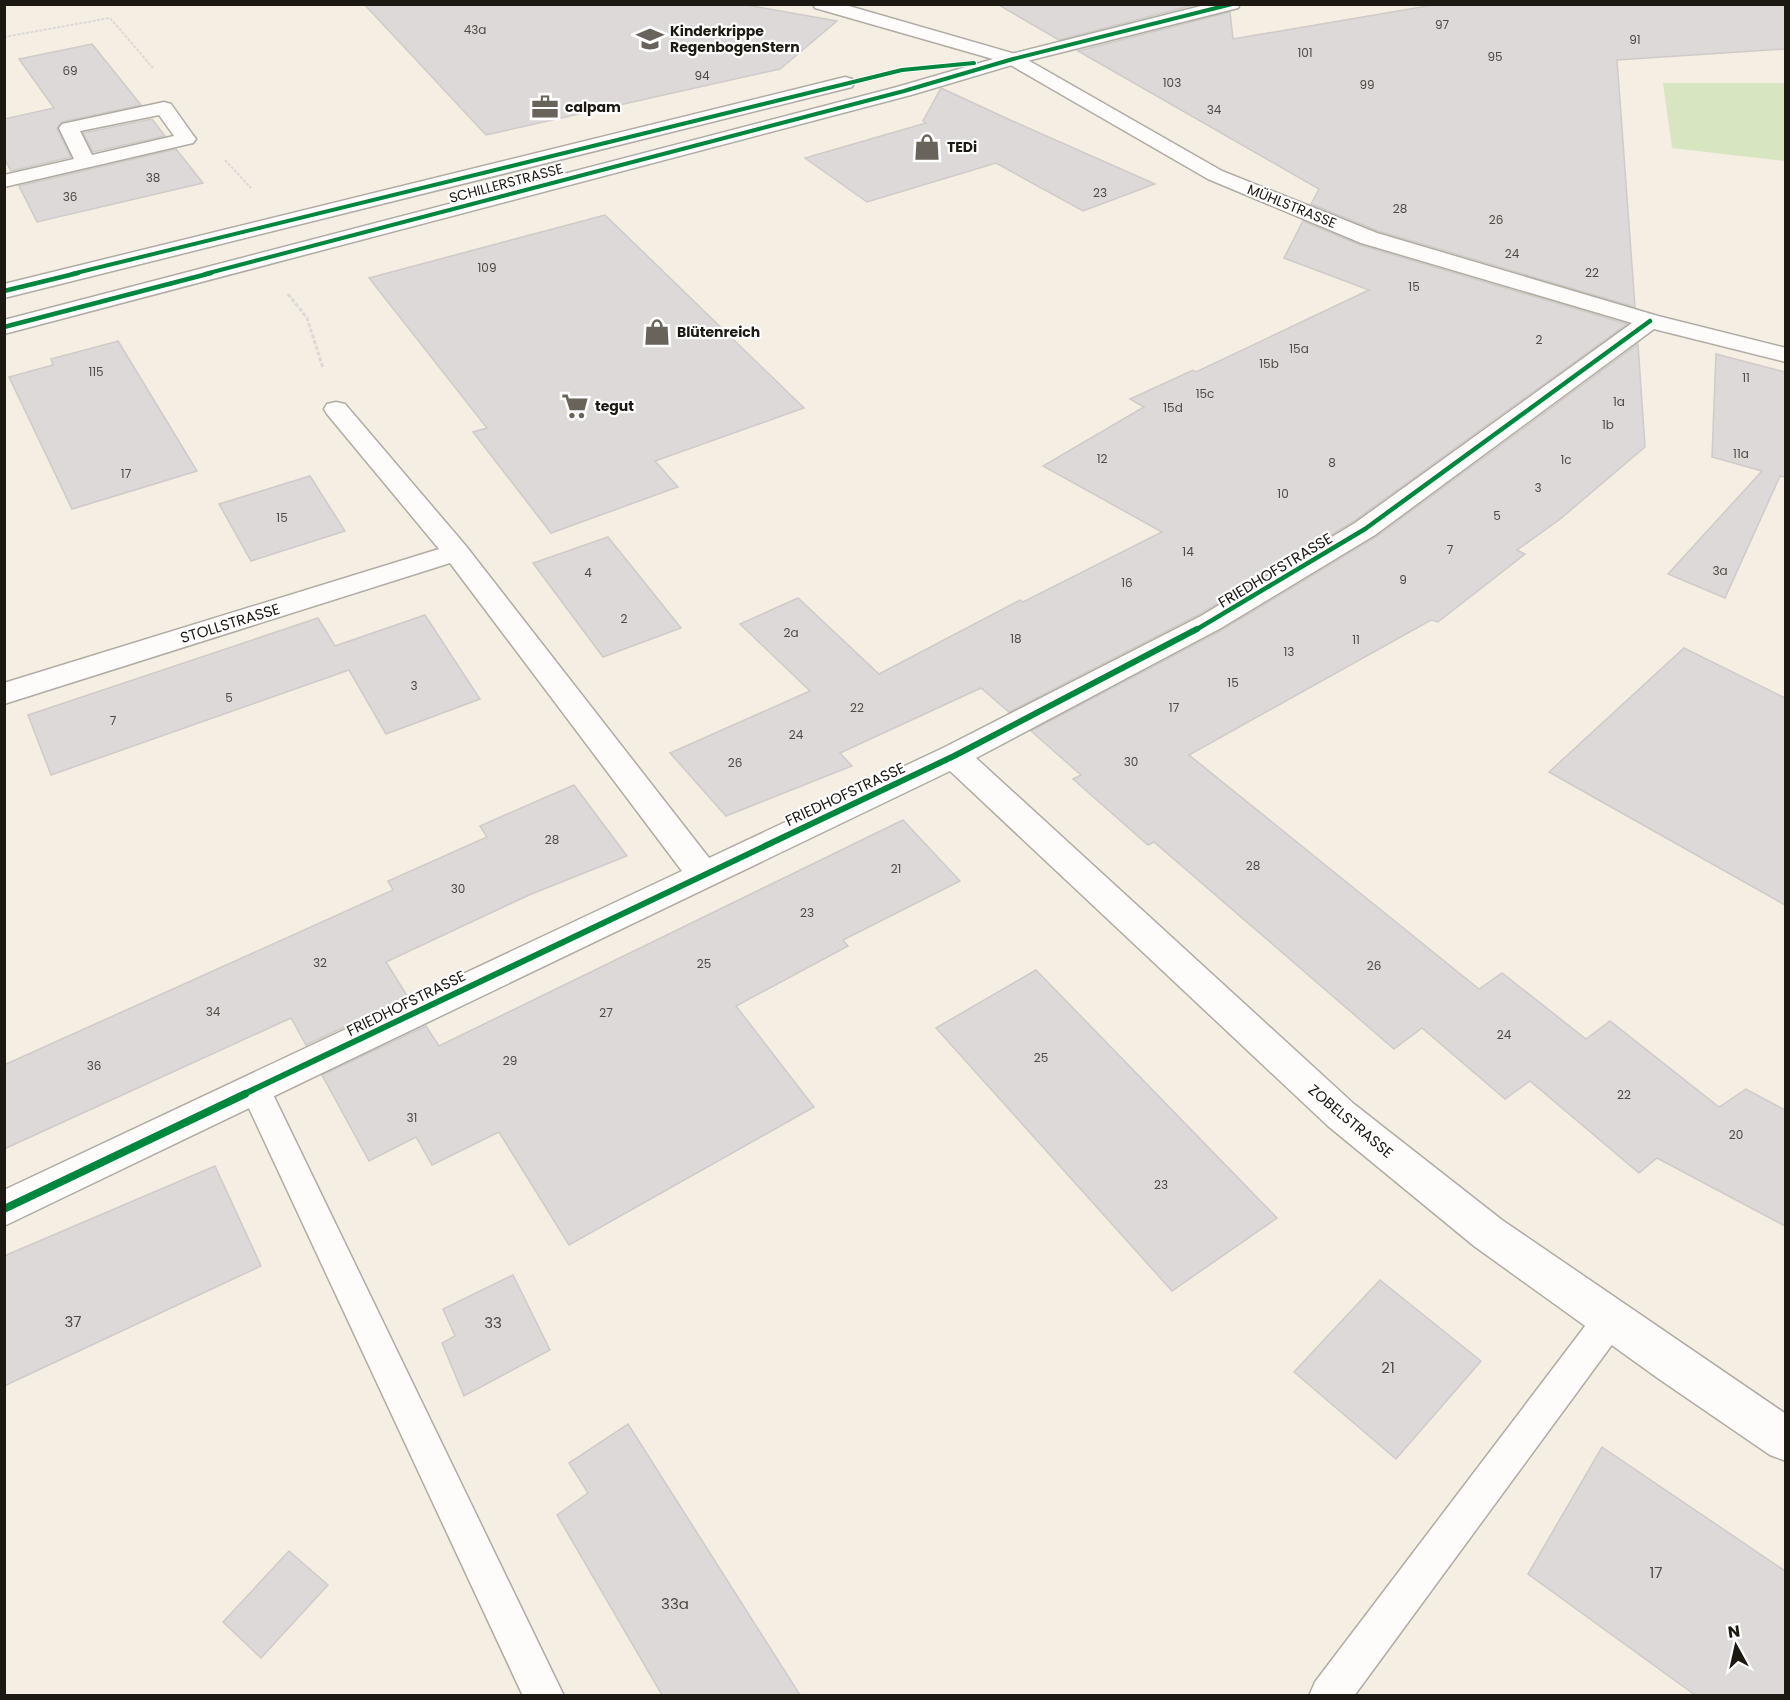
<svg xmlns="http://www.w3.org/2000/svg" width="1790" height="1700" font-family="Poppins,sans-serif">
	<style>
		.green { fill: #d7e6c0 }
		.building { fill: #dcd9d8; stroke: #cecbc9; stroke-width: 1.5 }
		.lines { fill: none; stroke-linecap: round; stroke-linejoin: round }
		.service-casing { stroke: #b0aca4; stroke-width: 3 }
		.minor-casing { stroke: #b0aca4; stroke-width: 3 }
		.secondary-casing { stroke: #b0aca4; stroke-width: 3 }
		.path-far1 { stroke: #dbdad6; stroke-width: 2; stroke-dasharray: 3 1.5; stroke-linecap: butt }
		.path { stroke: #dbdad6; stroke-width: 3; stroke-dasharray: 4 2; stroke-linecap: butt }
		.service { fill: #fdfcfb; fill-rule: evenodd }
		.minor { fill: #fdfcfb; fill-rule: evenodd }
		.secondary { fill: #fdfcfb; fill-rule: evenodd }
		.cycleway-far3-casing { stroke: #fefefe; stroke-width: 6 }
		.cycleway-far2-casing { stroke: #fefefe; stroke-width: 8 }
		.cycleway-far1-casing { stroke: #fefefe; stroke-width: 10 }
		.cycleway-casing { stroke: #fefefe; stroke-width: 11 }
		.cycleway-far3 { stroke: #00873e; stroke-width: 4 }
		.cycleway-far2 { stroke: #00873e; stroke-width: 4.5 }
		.cycleway-far1 { stroke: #00873e; stroke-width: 6 }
		.cycleway { stroke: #00873e; stroke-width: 8 }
		.labels { text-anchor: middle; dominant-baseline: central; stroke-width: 4.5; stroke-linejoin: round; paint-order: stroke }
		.number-label { font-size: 12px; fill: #4e4a46 }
		.far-poi-label { font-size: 14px; font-weight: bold; fill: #1c1812; stroke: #fefefe; text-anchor: start }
		.far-street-label { font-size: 14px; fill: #1c1812; stroke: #fefefe }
		.street-label { font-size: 15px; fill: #1c1812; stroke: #fefefe }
		.near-number-label { font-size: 15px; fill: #4e4a46 }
	</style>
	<rect width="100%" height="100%" fill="#f4eee3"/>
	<path class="green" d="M1663,83H1785V161L1672,148Z"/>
	<g class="building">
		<path d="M364,4H741L837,21L780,69L486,135Z"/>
		<path d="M997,4H1198L1059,40Z"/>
		<path d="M1439,4H1785V49L1617,60L1635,307L1378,231L1311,204L1319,189L1078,51L1230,12L1233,39Z"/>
		<path d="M92,44L141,105L62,122L57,129L71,157L11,171L4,158V119L54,108L19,59Z"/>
		<path d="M941,88L1008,119L1155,184L1083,211L996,163L867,202L805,158L926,123L923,121Z"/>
		<path d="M152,119L165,136L93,152L83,133Z"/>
		<path d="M176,149L203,183L37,222L19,186Z"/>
		<path d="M605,215L804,408L655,461L678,487L551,533L473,432L487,428L369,278Z"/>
		<path d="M1303,221L1360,245L1627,324L1354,521L1200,614L1009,712L981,688L840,753L852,766L726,816L670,753L810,691L740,624L798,598L879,674L1020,600L1023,602L1162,532L1043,466L1144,407L1130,399L1193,370L1196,372L1369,290L1284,258Z"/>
		<path d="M118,341L197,471L72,509L9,377L53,365L51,359Z"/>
		<path d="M1638,344L1645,447L1559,520L1517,550L1525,554L1438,622L1431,620L1189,755L1479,989L1502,973L1586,1039L1610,1021L1719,1107L1746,1089L1785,1110V1226L1657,1158L1639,1173L1530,1081L1505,1099L1422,1028L1394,1049L1154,842L1148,845L1073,779L1081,775L1031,731L1222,630L1376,537Z"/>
		<path d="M1716,354L1785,372V477L1780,476L1725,598L1668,574L1762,471L1712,457Z"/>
		<path d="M310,476L345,531L251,561L219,504Z"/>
		<path d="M608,537L681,628L603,657L533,563Z"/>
		<path d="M425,615L480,699L386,734L349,670L51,775L28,715L318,618L335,646Z"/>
		<path d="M1684,648L1785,698V905L1549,772Z"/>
		<path d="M574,785L627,856L529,895L386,962L408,997L306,1045L291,1018L4,1149V1065L393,890L388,881L487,837L480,826Z"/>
		<path d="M903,820L960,881L843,940L848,946L736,1006L814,1107L569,1245L499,1132L432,1165L416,1137L369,1161L322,1075L426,1026L439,1046Z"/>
		<path d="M1036,970L1277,1218L1172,1291L936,1028Z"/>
		<path d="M215,1166L261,1266L4,1386V1256Z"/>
		<path d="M513,1275L550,1350L464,1396L442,1343L455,1336L443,1309Z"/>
		<path d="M1380,1280L1481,1361L1396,1459L1294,1372Z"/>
		<path d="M628,1424L800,1695H662L557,1515L588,1493L569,1463Z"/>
		<path d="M1602,1447L1785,1571V1695H1695L1528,1574Z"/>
		<path d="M289,1551L328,1585L261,1658L223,1622Z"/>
	</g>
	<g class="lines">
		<defs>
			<g id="service">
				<path d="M255,1076L266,1080L564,1696H523L240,1089L244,1080Z"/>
				<path d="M1610,1304L1622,1309L1627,1320L1622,1331L1354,1696H1309L1315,1682L1598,1309Z"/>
			</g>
			<g id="minor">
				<path d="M813,4H842L1019,55L1222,171L1377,233L1658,316L1786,348V362L1654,329L1375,535L1221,628L976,758L1354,1104L1502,1220L1786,1414V1461L1770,1455L1659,1379L1474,1246L1328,1126L950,771L4,1226V1190L682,871L450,563L4,704V683L439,549L327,414L324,409L327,404L336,402L345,404L466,546L709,858L943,748L1201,616L1355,523L1632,323L1361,243L1208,179L1007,63L815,8Z"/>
				<path d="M164,102L171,104L193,135L196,139L193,143L4,187V175L74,159L59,128L62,124ZM159,115L174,136L92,155L80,131Z"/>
			</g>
			<g id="secondary">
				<path d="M1209,4H1240L1238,8L1019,63L911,95L4,334V320L897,87L1007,55Z"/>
				<path d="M845,77L852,79L854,83L852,87L4,298V284Z"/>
			</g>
		</defs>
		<use href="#service" class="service-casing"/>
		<use href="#minor" class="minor-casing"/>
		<use href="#secondary" class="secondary-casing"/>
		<g class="path-far1">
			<path d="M4,37L110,18L153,68"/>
			<path d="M225,160L251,188"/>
		</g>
		<path class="path" d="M288,294L307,318L323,368"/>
		<use href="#service" class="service"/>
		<use href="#minor" class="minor"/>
		<use href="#secondary" class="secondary"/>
		<defs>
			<g id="cycleway-far3">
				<path d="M72,274L902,70L974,63"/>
				<path d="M205,274L904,91L1013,59L1232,4"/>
			</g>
			<g id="cycleway-far2">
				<path d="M4,291L78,273"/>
				<path d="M4,327L211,273"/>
				<path d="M1194,631L1365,529L1650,321"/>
			</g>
			<path id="cycleway-far1" d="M242,1095L954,756L1197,629"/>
			<path id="cycleway" d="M4,1209L245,1094"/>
		</defs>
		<use href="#cycleway-far3" class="cycleway-far3-casing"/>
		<use href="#cycleway-far2" class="cycleway-far2-casing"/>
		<use href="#cycleway-far1" class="cycleway-far1-casing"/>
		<use href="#cycleway" class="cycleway-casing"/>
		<use href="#cycleway-far3" class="cycleway-far3"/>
		<use href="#cycleway-far2" class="cycleway-far2"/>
		<use href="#cycleway-far1" class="cycleway-far1"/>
		<use href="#cycleway" class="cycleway"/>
	</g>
	<defs>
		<symbol id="school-bare" viewBox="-9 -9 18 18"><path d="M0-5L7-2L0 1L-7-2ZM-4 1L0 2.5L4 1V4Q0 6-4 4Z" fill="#68635b" stroke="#fefefe" stroke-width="2.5" paint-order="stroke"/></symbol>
		<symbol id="office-bare" viewBox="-9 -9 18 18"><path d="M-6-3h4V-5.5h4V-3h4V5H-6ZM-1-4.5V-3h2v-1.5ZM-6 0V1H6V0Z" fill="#68635b" stroke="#fefefe" stroke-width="2.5" paint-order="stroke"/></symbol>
		<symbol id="shop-bare" viewBox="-9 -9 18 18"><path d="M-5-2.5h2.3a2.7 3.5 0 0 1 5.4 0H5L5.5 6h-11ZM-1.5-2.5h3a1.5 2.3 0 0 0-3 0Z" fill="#68635b" stroke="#fefefe" stroke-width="2.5" paint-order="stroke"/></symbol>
		<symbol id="supermarket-bare" viewBox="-9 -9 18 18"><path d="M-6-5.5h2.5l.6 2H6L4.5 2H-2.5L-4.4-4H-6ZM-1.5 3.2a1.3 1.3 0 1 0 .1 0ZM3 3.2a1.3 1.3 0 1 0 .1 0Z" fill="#68635b" stroke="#fefefe" stroke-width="2.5" paint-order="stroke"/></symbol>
	</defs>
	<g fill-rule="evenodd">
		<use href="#school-bare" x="631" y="20" width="38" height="38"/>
		<use href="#office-bare" x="526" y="88" width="38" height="38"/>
		<use href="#shop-bare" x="908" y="128" width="38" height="38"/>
		<use href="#shop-bare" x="638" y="313" width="38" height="38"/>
		<use href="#supermarket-bare" x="556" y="387" width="38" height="38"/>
	</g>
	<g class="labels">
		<g class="number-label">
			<text x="1442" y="24">97</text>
			<text x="475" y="29">43a</text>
			<text x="1635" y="39">91</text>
			<text x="1305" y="52">101</text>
			<text x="1495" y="56">95</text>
			<text x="70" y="70">69</text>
			<text x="702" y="75">94</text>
			<text x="1172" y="82">103</text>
			<text x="1367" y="84">99</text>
			<text x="1214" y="109">34</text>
			<text x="153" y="177">38</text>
			<text x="1100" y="192">23</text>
			<text x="70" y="196">36</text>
			<text x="1400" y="208">28</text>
			<text x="1496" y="219">26</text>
			<text x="1512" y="253">24</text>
			<text x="487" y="267">109</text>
			<text x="1592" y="272">22</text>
			<text x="1414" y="286">15</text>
			<text x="1539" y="339">2</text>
			<text x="1299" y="348">15a</text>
			<text x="1269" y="363">15b</text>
			<text x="96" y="371">115</text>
			<text x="1746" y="377">11</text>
			<text x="1205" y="393">15c</text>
			<text x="1619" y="401">1a</text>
			<text x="1173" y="407">15d</text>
			<text x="1608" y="424">1b</text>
			<text x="1741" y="453">11a</text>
			<text x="1102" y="458">12</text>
			<text x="1566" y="459">1c</text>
			<text x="1332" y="462">8</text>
			<text x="126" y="473">17</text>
			<text x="1538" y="487">3</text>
			<text x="1283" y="493">10</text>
			<text x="1497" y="515">5</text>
			<text x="282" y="517">15</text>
			<text x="1450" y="549">7</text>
			<text x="1188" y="551">14</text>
			<text x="1720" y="570">3a</text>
			<text x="588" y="572">4</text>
			<text x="1403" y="579">9</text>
			<text x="1127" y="582">16</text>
			<text x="624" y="618">2</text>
			<text x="791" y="632">2a</text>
			<text x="1016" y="638">18</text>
			<text x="1356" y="639">11</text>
			<text x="1289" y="651">13</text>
			<text x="1233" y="682">15</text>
			<text x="414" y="685">3</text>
			<text x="229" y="697">5</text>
			<text x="857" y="707">22</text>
			<text x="1174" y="707">17</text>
			<text x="113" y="720">7</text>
			<text x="796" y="734">24</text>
			<text x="1131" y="761">30</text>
			<text x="735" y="762">26</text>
			<text x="552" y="839">28</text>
			<text x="1253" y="865">28</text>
			<text x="896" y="868">21</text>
			<text x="458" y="888">30</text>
			<text x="807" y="912">23</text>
			<text x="320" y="962">32</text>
			<text x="704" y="963">25</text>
			<text x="1374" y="965">26</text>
			<text x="213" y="1011">34</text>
			<text x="606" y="1012">27</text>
			<text x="1504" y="1034">24</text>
			<text x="1041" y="1057">25</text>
			<text x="510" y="1060">29</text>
			<text x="94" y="1065">36</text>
			<text x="1624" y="1094">22</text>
			<text x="412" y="1117">31</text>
			<text x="1736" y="1134">20</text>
			<text x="1161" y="1184">23</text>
		</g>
		<g class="far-poi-label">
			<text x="670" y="31">Kinderkrippe<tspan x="670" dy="16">RegenbogenStern</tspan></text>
			<text x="565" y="107">calpam</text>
			<text x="947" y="147">TEDi</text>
			<text x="677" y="332">Blütenreich</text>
			<text x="595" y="406">tegut</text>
		</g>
		<g class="far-street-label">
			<text transform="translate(506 183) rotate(-15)">SCHILLERSTRASSE</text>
			<text transform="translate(1292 206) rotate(22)">MÜHLSTRASSE</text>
		</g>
		<g class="street-label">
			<text transform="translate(1275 570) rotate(-31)">FRIEDHOFSTRASSE</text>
			<text transform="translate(230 623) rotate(-17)">STOLLSTRASSE</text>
			<text transform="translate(845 794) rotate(-25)">FRIEDHOFSTRASSE</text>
			<text transform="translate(406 1003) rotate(-26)">FRIEDHOFSTRASSE</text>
			<text transform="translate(1351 1121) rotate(40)">ZOBELSTRASSE</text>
		</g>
		<g class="near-number-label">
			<text x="73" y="1321">37</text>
			<text x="493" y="1322">33</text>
			<text x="1388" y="1367">21</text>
			<text x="1656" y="1572">17</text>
			<text x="675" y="1603">33a</text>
		</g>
	</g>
	<rect width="1790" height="1700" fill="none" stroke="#1c1812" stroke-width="12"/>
	<g transform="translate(1736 1646) rotate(352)" stroke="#fefefe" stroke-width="4.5" paint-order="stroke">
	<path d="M0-4.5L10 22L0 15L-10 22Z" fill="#1c1812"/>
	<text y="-9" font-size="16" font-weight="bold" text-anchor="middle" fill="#1c1812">N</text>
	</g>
</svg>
